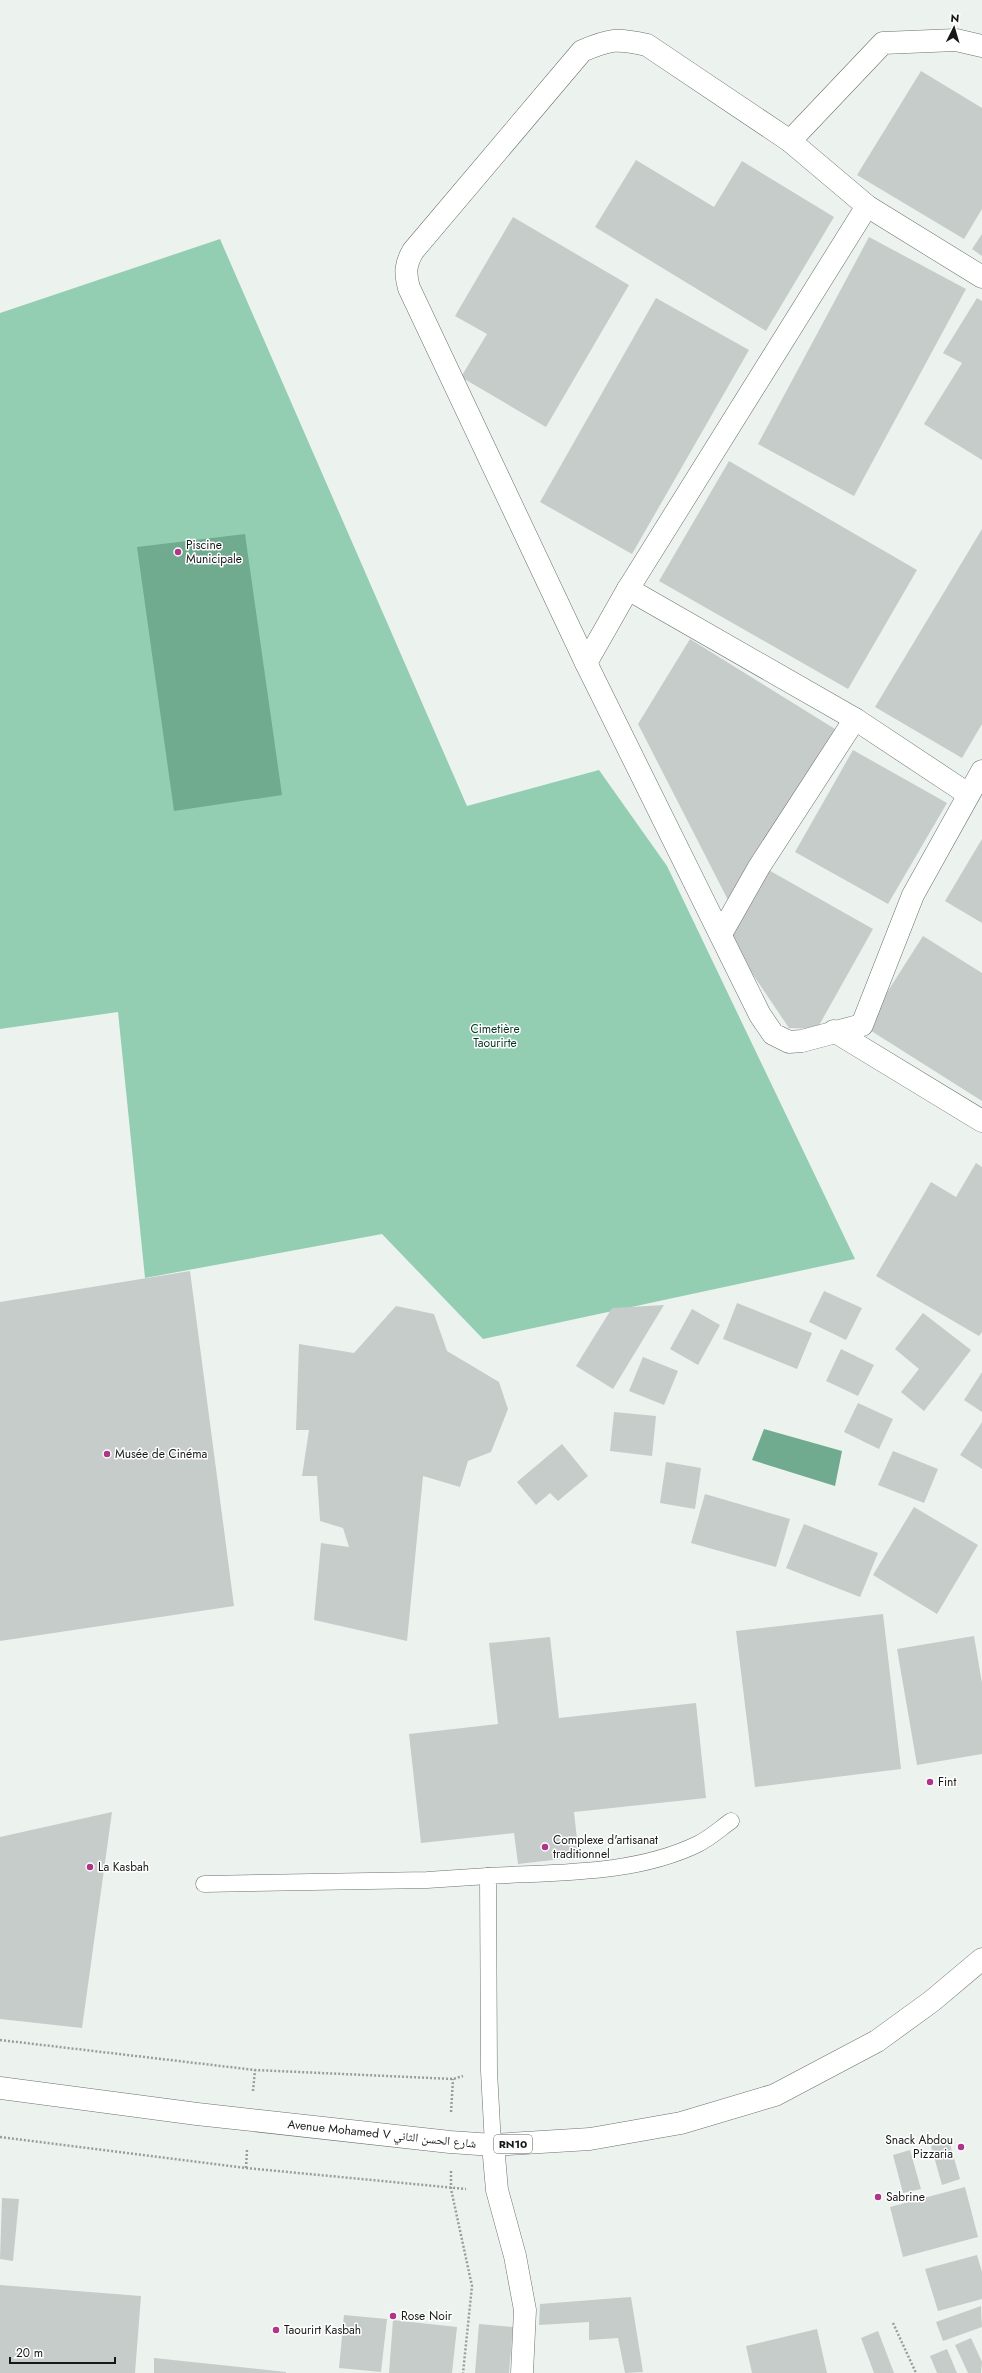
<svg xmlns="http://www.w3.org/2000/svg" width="982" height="2373" font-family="Jost,'Noto Naskh Arabic',sans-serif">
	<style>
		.green { fill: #94ceb2 }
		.water { fill: #71ab8f }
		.building { fill: #c6ccc9 }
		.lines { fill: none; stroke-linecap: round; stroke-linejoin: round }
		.lane-casing { stroke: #6b706d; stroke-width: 17 }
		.street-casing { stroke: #6b706d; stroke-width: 23 }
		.primary-casing { stroke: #6b706d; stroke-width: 23 }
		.path { stroke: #999e9c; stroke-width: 2.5; stroke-dasharray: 2 2; stroke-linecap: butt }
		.lane { stroke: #fff; stroke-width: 16 }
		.street { stroke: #fff; stroke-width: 22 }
		.primary { stroke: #fff; stroke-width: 22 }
		.poi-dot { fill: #af3588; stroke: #fff; stroke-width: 1.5 }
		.labels { text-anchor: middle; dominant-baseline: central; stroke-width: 3; stroke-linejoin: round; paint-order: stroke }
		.shield { fill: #fff; stroke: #5d5e5d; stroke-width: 1 }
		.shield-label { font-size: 11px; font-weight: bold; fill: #171918 }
		.poi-label { font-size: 12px; fill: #171918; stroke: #fff; text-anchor: start }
		.park-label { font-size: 12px; fill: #033724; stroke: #fff }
		.street-label { font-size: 12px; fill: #171918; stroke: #fff }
	</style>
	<rect width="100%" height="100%" fill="#ecf3ef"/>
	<path class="green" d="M220,239L467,806L599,770L667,866L855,1259L483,1339L382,1234L145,1278L118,1012L0,1029V313Z"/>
	<g class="water">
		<path d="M245,534L282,795L174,811L137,547Z"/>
		<path d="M764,1429L842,1451L835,1486L752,1460Z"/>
	</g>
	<g class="building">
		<path d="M921,71L982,108V209L964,239L857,175Z"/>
		<path d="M636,160L714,207L742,161L834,217L766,331L595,227Z"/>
		<path d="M513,217L629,285L546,427L461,377L487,334L455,316Z"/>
		<path d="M982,234V256L972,249Z"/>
		<path d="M869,237L966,289L854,496L758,444Z"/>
		<path d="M656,298L749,350L632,554L540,502Z"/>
		<path d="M977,298L982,301V460L924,424L962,363L943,353Z"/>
		<path d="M729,461L917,570L848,689L659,581Z"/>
		<path d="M982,529V724L962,758L875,707Z"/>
		<path d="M690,639L835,729L728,900L638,724Z"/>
		<path d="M853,750L947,803L888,904L795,852Z"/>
		<path d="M982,839V923L945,901Z"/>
		<path d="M765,868L873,929L817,1029L789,1028L727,936Z"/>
		<path d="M923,936L982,973V1101L865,1027Z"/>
		<path d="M976,1163L982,1167V1332L979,1336L876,1276L931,1182L956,1197Z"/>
		<path d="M190,1271L234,1606L0,1641V1302Z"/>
		<path d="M824,1291L862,1308L846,1340L809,1322Z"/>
		<path d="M737,1303L812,1333L797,1369L723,1339Z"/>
		<path d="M664,1305L613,1389L576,1366L612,1308Z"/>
		<path d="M396,1306L434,1314L447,1351L499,1382L508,1409L491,1452L468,1461L460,1487L423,1476L407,1641L314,1620L321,1543L349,1547L343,1528L320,1521L317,1476H302L309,1430H296L299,1344L354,1353Z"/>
		<path d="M692,1309L720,1325L698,1365L670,1349Z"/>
		<path d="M923,1313L971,1350L924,1411L901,1392L919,1369L895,1349Z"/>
		<path d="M841,1349L874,1365L858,1396L826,1381Z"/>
		<path d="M643,1357L678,1371L664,1405L629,1391Z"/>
		<path d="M982,1372V1412L964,1400Z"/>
		<path d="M858,1403L893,1419L879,1449L844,1432Z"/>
		<path d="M614,1412L656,1416L652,1456L610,1451Z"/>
		<path d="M982,1422V1469L960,1455Z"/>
		<path d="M562,1444L588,1476L558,1501L550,1493L536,1505L517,1482Z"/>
		<path d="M893,1451L938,1469L924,1503L878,1485Z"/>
		<path d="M666,1462L701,1468L695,1509L660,1503Z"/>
		<path d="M705,1494L790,1519L776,1567L691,1543Z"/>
		<path d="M914,1507L978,1545L937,1614L873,1575Z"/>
		<path d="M804,1524L878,1553L860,1597L786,1568Z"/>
		<path d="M883,1614L901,1769L755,1787L736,1631Z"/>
		<path d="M974,1636L982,1683V1754L917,1765L897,1649Z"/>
		<path d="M550,1637L559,1718L696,1703L706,1798L574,1812L579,1857L518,1864L514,1833L421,1843L409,1734L498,1724L489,1643Z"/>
		<path d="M112,1812L82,2028L0,2019V1837Z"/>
		<path d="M949,2141L960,2179L942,2185L931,2146Z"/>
		<path d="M910,2150L921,2189L903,2193L893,2155Z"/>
		<path d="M965,2187L978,2237L903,2257L890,2207Z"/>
		<path d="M2,2198L19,2199L13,2261L0,2259Z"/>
		<path d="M977,2255L982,2272V2299L938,2311L925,2269Z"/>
		<path d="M0,2285L141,2296L135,2373H0Z"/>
		<path d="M631,2297L643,2372L625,2373L618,2338L589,2340V2322L539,2325L540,2304Z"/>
		<path d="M981,2306L982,2327L943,2341L936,2322Z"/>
		<path d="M344,2315L387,2319L381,2372L339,2368Z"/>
		<path d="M393,2320L457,2327L452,2373H389Z"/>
		<path d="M479,2324L513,2327L509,2373H475Z"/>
		<path d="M817,2329L827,2373H752L746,2346Z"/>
		<path d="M878,2331L894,2373H874L861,2338Z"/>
		<path d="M971,2338L982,2362L981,2373H968L955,2345Z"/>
		<path d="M947,2349L957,2373H937L930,2356Z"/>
		<path d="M154,2358L286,2372V2373H154Z"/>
	</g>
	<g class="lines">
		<defs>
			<g id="lane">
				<path d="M204,1884L427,1880L488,1876"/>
				<path d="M493,2145L489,2071L488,1876C557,1872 634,1875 698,1844C710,1838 721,1828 731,1821"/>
			</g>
			<g id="street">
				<path d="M790,141L883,43L956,40L982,46"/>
				<path d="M982,277L867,206L790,141L647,45C617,38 610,39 582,51L413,251C405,265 405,273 409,288L586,663L760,1015L773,1034L789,1042L802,1041L862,1025L913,895L982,771"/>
				<path d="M628,589L855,719L968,794"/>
				<path d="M586,663L628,589L867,206"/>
				<path d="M721,934L759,867L855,719"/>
				<path d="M834,1031L982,1121"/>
				<path d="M493,2145L497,2190L515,2256L525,2310L522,2373"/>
			</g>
			<path id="primary" d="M0,2088L197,2114L450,2142L493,2145L590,2139L681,2123L775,2095L877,2041L932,2001L982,1959"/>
		</defs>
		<use href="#lane" class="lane-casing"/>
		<use href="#street" class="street-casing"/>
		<use href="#primary" class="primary-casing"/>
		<g class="path">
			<path d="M0,2040L255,2070L453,2079L463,2076"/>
			<path d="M253,2091L255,2070"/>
			<path d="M451,2112L453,2079"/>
			<path d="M0,2137L246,2168L466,2189"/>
			<path d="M246,2168L247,2150"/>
			<path d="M451,2171V2189L472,2286L463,2373"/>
			<path d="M893,2323L916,2373"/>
		</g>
		<use href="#lane" class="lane"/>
		<use href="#street" class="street"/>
		<use href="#primary" class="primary"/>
	</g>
	<g class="poi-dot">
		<circle cx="178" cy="552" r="4"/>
		<circle cx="107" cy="1454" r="4"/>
		<circle cx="930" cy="1782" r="4"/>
		<circle cx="545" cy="1847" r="4"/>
		<circle cx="90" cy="1867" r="4"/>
		<circle cx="961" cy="2147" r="4"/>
		<circle cx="878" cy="2197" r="4"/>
		<circle cx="393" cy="2316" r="4"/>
		<circle cx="276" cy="2330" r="4"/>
	</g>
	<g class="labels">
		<rect class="shield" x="494" y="2135" width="38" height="18" rx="3"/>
		<g class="shield-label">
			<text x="513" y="2144">RN10</text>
		</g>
		<g class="poi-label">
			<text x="186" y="545">Piscine<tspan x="186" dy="14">Municipale</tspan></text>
			<text x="115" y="1454">Musée de Cinéma</text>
			<text x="938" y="1782">Fint</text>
			<text x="553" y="1840">Complexe d'artisanat<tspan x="553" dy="14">traditionnel</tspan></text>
			<text x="98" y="1867">La Kasbah</text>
			<text x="953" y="2140" text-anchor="end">Snack Abdou<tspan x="953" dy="14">Pizzaria</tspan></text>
			<text x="886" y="2197">Sabrine</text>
			<text x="401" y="2316">Rose Noir</text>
			<text x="284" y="2330">Taourirt Kasbah</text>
		</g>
		<g class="park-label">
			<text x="495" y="1029">Cimetière<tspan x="495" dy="14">Taourirte</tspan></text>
		</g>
		<g class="street-label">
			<text transform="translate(382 2134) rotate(6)">Avenue Mohamed V شارع الحسن الثاني</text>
		</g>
	</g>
	<g transform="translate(954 28) rotate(5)" stroke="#ffffff" stroke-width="3" paint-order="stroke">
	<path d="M0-3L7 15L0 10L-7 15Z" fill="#171918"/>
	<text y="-6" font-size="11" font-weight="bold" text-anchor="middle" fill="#171918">N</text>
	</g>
	<path d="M10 2357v6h105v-6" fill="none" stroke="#171918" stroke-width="2"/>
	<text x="16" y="2357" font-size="12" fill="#171918" stroke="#ffffff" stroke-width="3" paint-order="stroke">20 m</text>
</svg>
